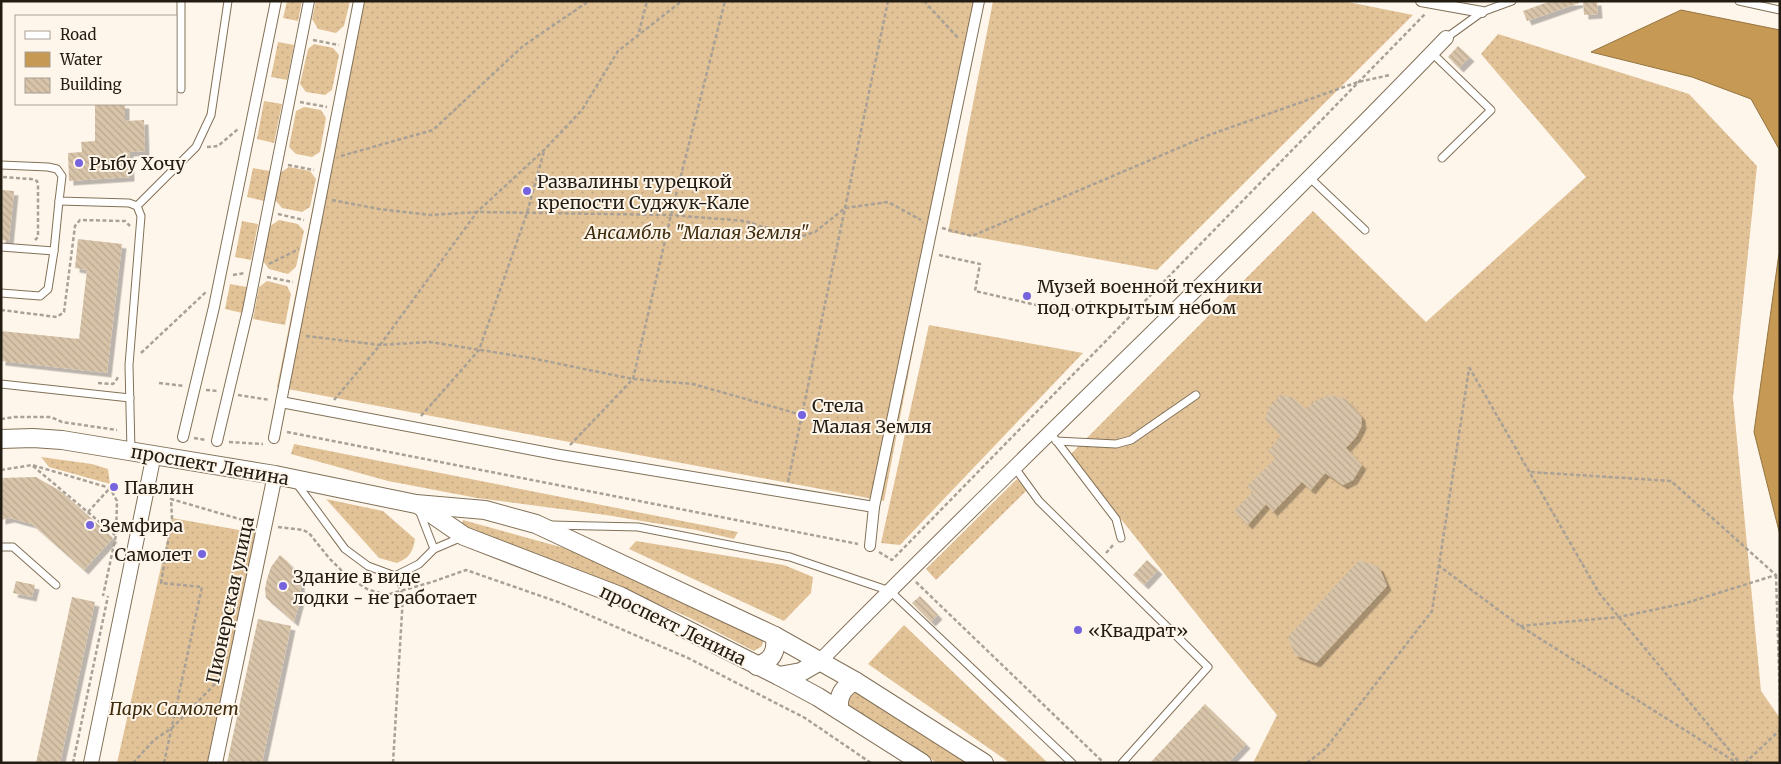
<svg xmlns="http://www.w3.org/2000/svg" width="1781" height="764" font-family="Merriweather,serif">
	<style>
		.grass { fill: url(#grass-dots) }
		.water { fill: #c69954; stroke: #957440 }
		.building { fill: url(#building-back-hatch); filter: url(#shadow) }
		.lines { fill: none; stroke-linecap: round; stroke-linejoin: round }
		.service-casing { stroke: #827158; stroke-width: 9 }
		.pedestrian-casing { stroke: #827158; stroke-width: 12 }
		.minor-casing { stroke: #827158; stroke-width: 16 }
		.tertiary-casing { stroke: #827158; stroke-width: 20 }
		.path { stroke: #a9a196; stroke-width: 2.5; stroke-dasharray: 4 2.5; stroke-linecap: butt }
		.service { stroke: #fff; stroke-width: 7 }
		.pedestrian { stroke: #fff; stroke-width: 10 }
		.minor { stroke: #fff; stroke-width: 14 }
		.tertiary { stroke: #fff; stroke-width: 18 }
		.poi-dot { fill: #7663de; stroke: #fff6eb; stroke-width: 2 }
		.labels { text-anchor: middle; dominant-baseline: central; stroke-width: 4; stroke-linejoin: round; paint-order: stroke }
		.poi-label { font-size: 18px; fill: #231c12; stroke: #fff6eb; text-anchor: start }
		.park-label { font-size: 18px; font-style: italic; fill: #3f2c0d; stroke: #fff6eb }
		.street-label { font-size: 18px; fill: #231c12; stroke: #fff6eb }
	</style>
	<defs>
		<pattern id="grass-dots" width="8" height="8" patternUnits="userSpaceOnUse" patternTransform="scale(1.25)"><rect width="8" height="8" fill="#e2c398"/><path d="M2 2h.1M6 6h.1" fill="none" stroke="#c2a782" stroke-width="1.8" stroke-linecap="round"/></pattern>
		<pattern id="building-back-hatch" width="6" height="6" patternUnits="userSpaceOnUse" patternTransform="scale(1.25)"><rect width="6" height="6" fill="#d8c4a9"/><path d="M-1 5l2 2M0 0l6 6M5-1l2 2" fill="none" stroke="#b9a890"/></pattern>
		<filter id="shadow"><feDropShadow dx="4.5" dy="4.5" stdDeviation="0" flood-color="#0004"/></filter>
	</defs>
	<rect width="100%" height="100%" fill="#fff6eb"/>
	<g class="grass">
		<path d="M287,1H302L298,21L283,18Z"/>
		<path d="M316,1H350L344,26L336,33L318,29L312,19Z"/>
		<path d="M354,1H980L884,501L277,387Z"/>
		<path d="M993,1H1343L1413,15L1157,270L948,232Z"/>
		<path d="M1498,34L1689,94L1757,166L1733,398L1761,691L1780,718V763H1253L1277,715L1070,455L1313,211L1426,322L1586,177L1481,54Z"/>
		<path d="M278,42L294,45L287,80L271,77Z"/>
		<path d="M314,44L333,48L339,55L332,90L325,95L306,92L300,84L308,49Z"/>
		<path d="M264,101L282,104L274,143L257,139Z"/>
		<path d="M304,107L321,110L326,118L320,152L312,157L296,154L289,147L296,111Z"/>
		<path d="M289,167L310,171L316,179L310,207L302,212L282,208L275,200L280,173Z"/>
		<path d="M253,168L270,171L264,201L247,197Z"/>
		<path d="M279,220L298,224L304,231L296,267L288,274L269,269L263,261L270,226Z"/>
		<path d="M242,221L258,224L251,260L235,257Z"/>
		<path d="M267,281L287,286L291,294L285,325L253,319L259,287Z"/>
		<path d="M230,284L247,287L242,313L225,309Z"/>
		<path d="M929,325L1083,353L900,545L881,543Z"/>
		<path d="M294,444L738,532L734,539L696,530L606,515L477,498L388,481L291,454Z"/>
		<path d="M41,457L92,464L108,469L110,484L49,467Z"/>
		<path d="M1017,479L1027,490L936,580L926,569Z"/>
		<path d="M326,499L383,511L415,539C413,552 409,558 397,563L379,558Z"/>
		<path d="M172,518L256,533L207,763H117Z"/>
		<path d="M463,520L575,551L764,636L762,646L754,651L688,617L561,563L461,528Z"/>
		<path d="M636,541L784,565L813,577L811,593L784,621L629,549Z"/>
		<path d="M904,625L1048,763H1010L868,664Z"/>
		<path d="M852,687L932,738L966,763H937L847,704Z"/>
	</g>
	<path class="water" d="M1681,10L1780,30V535L1754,432L1779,253V149L1751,99L1692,77L1591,52Z"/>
	<g class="building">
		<path d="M1551,1H1579V3L1527,21L1523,11Z"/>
		<path d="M1583,1H1597L1598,14L1584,15Z"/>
		<path d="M1458,46L1470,57L1459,68L1448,57Z"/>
		<path d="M95,104H125V121L144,120L145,151L129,152L130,177L69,181L68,153L82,152L81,142L95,141Z"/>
		<path d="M1,190L14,191L9,241L1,240Z"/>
		<path d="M78,239L122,244L107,373L1,361V331L79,339L87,270L75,268Z"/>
		<path d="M1280,395L1294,398L1306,409L1316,400L1330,395L1346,399L1361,416L1362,425L1356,437L1346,448L1362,465L1353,480L1343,485L1325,473L1311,490L1302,482L1273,512L1266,504L1248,525L1234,511L1253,492L1247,486L1276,458L1268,451L1281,436L1265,419L1269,408Z"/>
		<path d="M36,477L62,492L113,538L84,570L32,524L10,518L1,520V478Z"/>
		<path d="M280,555L288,562L297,574L300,583L301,596L294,622L266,598L265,589L267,579L271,567Z"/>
		<path d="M1147,560L1158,570L1144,585L1133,575Z"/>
		<path d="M1359,560L1379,567L1387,586L1316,663L1295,655L1288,637Z"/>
		<path d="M16,581L35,585L32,597L13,593Z"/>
		<path d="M920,596L938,615L931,622L912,603Z"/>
		<path d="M72,597L95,602L60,763H36Z"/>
		<path d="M258,619L291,626L262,763H227Z"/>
		<path d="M1205,704L1246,744L1228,763H1150Z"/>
	</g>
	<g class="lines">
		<defs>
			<g id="service">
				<path d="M1739,1L1780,10"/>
				<path d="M1446,38L1482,12L1512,1"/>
				<path d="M1432,53L1491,110L1442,158"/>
				<path d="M181,89V1"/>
				<path d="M1,165L48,167L57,169L62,176L59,201L129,203L137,206L141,216L129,365L131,451"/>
				<path d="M1309,177L1365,230"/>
				<path d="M137,206L196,147L211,115L228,1"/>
				<path d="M1,247L54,251"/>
				<path d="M1,293L40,296L48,289L54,251L59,201"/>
				<path d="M1,384L130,398"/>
				<path d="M1055,439L1116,519L1121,538"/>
				<path d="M1056,441L1116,444L1131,440L1196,395"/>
				<path d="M1015,468L1039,501L1208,667L1122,763"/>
				<path d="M297,484L345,549L368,566L395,576L419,564L434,549L462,537"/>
				<path d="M419,510L434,549"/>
				<path d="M551,525L638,527L790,557L890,591L1072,763"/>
				<path d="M1,547H13L56,585"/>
			</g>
			<g id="pedestrian">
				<path d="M1421,1L1482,12"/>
				<path d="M281,402L560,455L874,507"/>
				<path d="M183,437L214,307L276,1"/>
				<path d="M274,438L359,1"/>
				<path d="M217,441L248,310L309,1"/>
				<path d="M870,546L874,507L979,1"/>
			</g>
			<g id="minor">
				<path d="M820,661C1027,451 1242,250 1446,38"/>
				<path d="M91,763L154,454"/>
				<path d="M215,763L275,475"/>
			</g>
			<g id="tertiary">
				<path d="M1,439L33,438L62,440L275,475L416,504L485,510L536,524L775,636L855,681L984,763"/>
				<path d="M419,505L464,536L620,596L779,676L818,697L922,763"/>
				<path d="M757,666C772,661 777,652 775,636"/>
				<path d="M779,676L801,672L820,661"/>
				<path d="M839,710C838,696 842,688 855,681"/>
			</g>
		</defs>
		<use href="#service" class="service-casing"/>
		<use href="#pedestrian" class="pedestrian-casing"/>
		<use href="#minor" class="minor-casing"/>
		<use href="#tertiary" class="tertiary-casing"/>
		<g class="path">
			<path d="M924,1L959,39"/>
			<path d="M639,32L647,1"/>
			<path d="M313,40L339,45"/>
			<path d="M300,102L327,107"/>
			<path d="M207,147L218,146L238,129"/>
			<path d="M341,156L433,130L523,46L589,1"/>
			<path d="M288,165L314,170"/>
			<path d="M3,177L31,179L37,181L38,186V237L35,240"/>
			<path d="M332,200L379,209L431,215L477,212L671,215L745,221L763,227L776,229L799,237L815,232L845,208L888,202L921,220"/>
			<path d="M278,214L304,220"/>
			<path d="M942,228L972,236L1209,135L1358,82L1390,75"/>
			<path d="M939,255L980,264L975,291L1067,312L1091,302"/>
			<path d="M269,264L299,249"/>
			<path d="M233,275L245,273"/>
			<path d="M267,277L293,282"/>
			<path d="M1,310L57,317L64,312L75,226L80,220L125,221L130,226"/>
			<path d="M306,336L380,345L430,342L531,358L633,379L693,384L802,415"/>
			<path d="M141,353L206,292"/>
			<path d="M1469,367L1599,593L1740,763"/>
			<path d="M98,383L113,384L117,379L118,376"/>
			<path d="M159,383L184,386"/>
			<path d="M206,390L218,391"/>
			<path d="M238,395L270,400"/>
			<path d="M334,400L380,345L477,212L544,150L582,110L618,51L682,1"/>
			<path d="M421,416L479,350L527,213L544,151"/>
			<path d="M1,419L14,417H51L62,422L117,430"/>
			<path d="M287,432L858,544"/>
			<path d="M194,438L206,440"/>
			<path d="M229,442L263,444"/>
			<path d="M570,445L633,379L671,215L725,1"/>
			<path d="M33,466L115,535"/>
			<path d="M1,470L32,465L110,488L117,501L116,535L103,596"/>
			<path d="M788,482L888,1"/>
			<path d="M88,512L110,488"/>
			<path d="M278,527L303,530L309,533L329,558L348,577L367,589L386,595L432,582L466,570L561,603L688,658L805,718L871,763"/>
			<path d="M879,552L892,560L1426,13"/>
			<path d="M1106,553L1114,544"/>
			<path d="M1438,565L1520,626L1737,763"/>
			<path d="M1776,575L1780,702"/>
			<path d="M916,582L1104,763"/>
			<path d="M1520,626L1619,617L1686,603L1776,575L1671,481L1530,472"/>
			<path d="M73,763L108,596"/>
			<path d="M133,763L154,740L172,728L218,681"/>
			<path d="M164,763L202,587L161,583L172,518L171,499L253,523"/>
			<path d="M393,763L403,596L398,584"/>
			<path d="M1307,763L1326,748L1432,611L1469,369"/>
			<path d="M1745,763L1780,730"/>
		</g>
		<use href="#service" class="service"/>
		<use href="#pedestrian" class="pedestrian"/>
		<use href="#minor" class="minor"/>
		<use href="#tertiary" class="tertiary"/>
	</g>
	<g class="poi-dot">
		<circle cx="79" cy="163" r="5"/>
		<circle cx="527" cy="191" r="5"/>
		<circle cx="1027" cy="296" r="5"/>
		<circle cx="802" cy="415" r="5"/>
		<circle cx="114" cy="487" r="5"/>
		<circle cx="90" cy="525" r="5"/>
		<circle cx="202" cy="554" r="5"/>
		<circle cx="283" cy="586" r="5"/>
		<circle cx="1078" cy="630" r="5"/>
	</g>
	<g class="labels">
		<g class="poi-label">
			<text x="89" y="163">Рыбу Хочу</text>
			<text x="537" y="181">Развалины турецкой<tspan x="537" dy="21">крепости Суджук-Кале</tspan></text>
			<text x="1037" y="286">Музей военной техники<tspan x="1037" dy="21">под открытым небом</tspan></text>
			<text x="812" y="405">Стела<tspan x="812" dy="21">Малая Земля</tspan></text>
			<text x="124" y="487">Павлин</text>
			<text x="100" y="525">Земфира</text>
			<text x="192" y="554" text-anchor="end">Самолет</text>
			<text x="293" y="576">Здание в виде<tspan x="293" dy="21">лодки - не работает</tspan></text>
			<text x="1088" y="630">«Квадрат»</text>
		</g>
		<g class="park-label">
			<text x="697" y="232">Ансамбль "Малая Земля"</text>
			<text x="174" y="708">Парк Самолет</text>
		</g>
		<g class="street-label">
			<text transform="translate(210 465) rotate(10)">проспект Ленина</text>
			<text transform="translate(230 600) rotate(-78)">Пионерская улица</text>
			<text transform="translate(673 625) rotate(26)">проспект Ленина</text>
		</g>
	</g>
	<rect width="1781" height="764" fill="none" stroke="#231c12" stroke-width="5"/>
	<rect x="15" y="15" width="162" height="90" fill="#fff6eb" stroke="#a79f94"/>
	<rect x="25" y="31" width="25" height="8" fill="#ffffff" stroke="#a79f94"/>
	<text x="60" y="40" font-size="15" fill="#231c12">Road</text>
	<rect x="25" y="52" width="25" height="15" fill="#c69954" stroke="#a79f94"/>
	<text x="60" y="65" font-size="15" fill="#231c12">Water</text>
	<rect x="25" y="78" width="25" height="15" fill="url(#building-back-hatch)" stroke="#a79f94"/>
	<text x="60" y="90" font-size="15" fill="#231c12">Building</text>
</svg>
